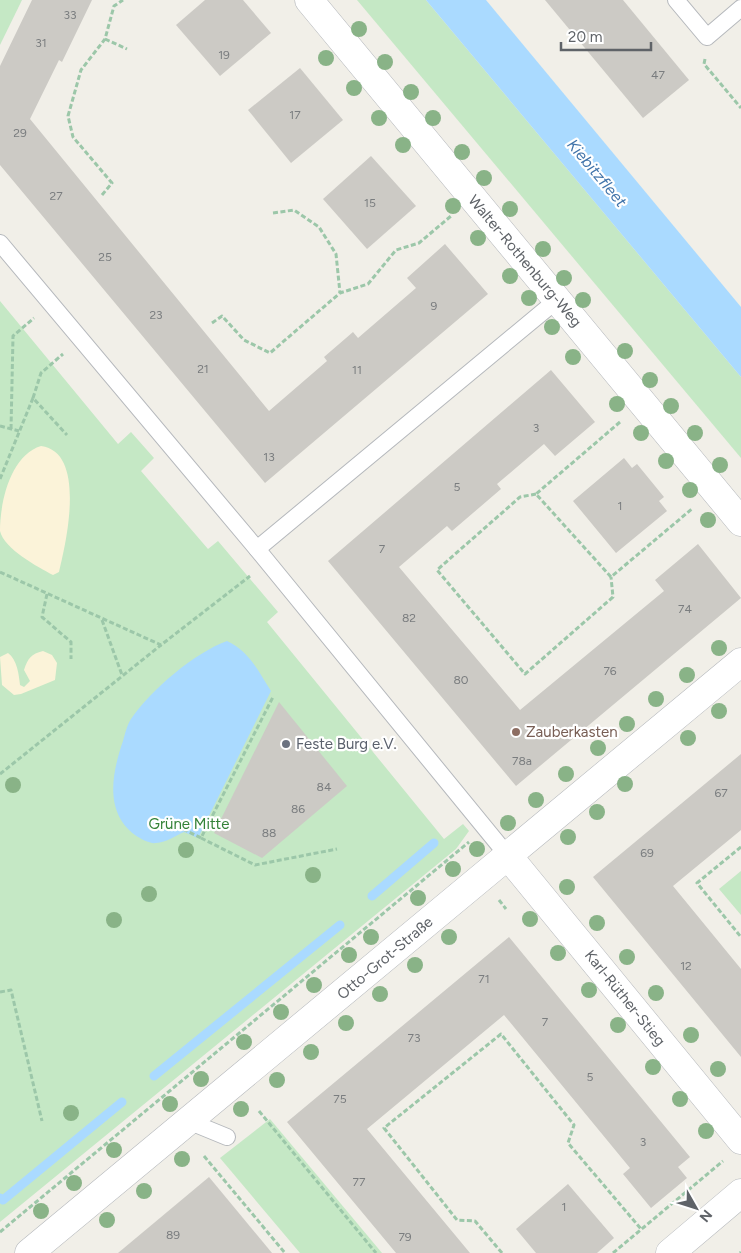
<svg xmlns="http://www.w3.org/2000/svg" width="741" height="1253" font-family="Figtree,sans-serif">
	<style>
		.green { fill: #c5e8c5 }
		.sand { fill: #fbf3d9 }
		.water { fill: #aadaff }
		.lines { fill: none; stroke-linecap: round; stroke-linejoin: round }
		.stream { stroke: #aadaff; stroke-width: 9 }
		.building { fill: #cccac5 }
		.lane-casing { stroke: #b5b8bc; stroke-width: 18 }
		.street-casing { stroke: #b5b8bc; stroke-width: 29 }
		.path { stroke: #9cc7a9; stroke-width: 3; stroke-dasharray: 5 2.5; stroke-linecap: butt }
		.lane { stroke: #fff; stroke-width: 16 }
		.street { stroke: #fff; stroke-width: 28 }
		.tree { fill: #89b387 }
		.education-dot { fill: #8d6e63; stroke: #fff; stroke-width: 2 }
		.worship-dot { fill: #6b7280; stroke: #fff; stroke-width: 2 }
		.labels { text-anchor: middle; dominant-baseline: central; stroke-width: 4.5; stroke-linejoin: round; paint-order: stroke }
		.number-label { font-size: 12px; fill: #7a7d7f }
		.street-label { font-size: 15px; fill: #5f6368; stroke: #fff }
		.education-label { font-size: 15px; fill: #785e54; stroke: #fff; text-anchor: start }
		.worship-label { font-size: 15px; fill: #5b616d; stroke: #fff; text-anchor: start }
		.park-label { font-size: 15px; fill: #348238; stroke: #fff }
		.water-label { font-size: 16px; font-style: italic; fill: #4174aa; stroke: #fff }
	</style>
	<rect width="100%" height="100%" fill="#f1efe8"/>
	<g class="green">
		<path d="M0,0H22L0,45Z"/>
		<path d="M357,0H426L741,377V458Z"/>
		<path d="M0,301L118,444L131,432L154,458L141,471L208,549L218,541L278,612L267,622L444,839L463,824L469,831L456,849L0,1222Z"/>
		<path d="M741,871V915L719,889Z"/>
		<path d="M270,1119L382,1253H300L220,1158Z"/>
	</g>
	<g class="sand">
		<path d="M41,446C87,452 66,543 59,572L53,575C38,567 4,549 0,531C0,501 11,455 41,446Z"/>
		<path d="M43,651L52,655L57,663L55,680L21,694L14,695L2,685L0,657L8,653C17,659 19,675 20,685L24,687L30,681L24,670C28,658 31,654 43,651Z"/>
	</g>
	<g class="water">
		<path d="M426,0H486L741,307V377Z"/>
		<path d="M227,641C250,652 258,671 271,691L198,838L184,832C175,836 167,842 156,843C150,844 141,839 135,835C104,812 112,773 123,741C125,734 127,725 131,719C151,690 194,653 227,641Z"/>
	</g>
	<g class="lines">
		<g class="stream">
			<path d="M372,896L434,843"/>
			<path d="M154,1076L340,925"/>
			<path d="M0,1198L3,1200L122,1102"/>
		</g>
	</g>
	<g class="building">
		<path d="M32,0H92L62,62L59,60L30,119L269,411L327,361L324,357L353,332L358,338L416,288L407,278L445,244L488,294L265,483L0,165V66Z"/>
		<path d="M205,0H243L271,33L220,76L176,25Z"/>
		<path d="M545,0H623L689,80L643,118Z"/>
		<path d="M300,68L343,120L291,163L248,110Z"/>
		<path d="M371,156L416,206L367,249L323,199Z"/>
		<path d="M551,370L595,422L555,456L544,444L497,484L501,489L452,531L447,526L399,567L520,710L664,591L655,580L698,544L741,598L516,786L328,561Z"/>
		<path d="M624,458L632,468L637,464L664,497L659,501L667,511L616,553L573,501Z"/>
		<path d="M279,702L347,786L262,858L214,833Z"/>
		<path d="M741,754V830L673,886L741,969V1057L593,877Z"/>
		<path d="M509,937L690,1157L678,1167L687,1178L651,1208L623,1174L630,1168L504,1015L367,1129L470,1253H396L287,1122Z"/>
		<path d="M209,1177L272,1253H118Z"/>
		<path d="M568,1184L614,1238L597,1253H536L516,1229Z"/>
	</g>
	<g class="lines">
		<defs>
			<g id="lane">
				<path d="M676,0L707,37L741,8"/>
				<path d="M0,243L257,549L508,856"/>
				<path d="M257,549L557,300"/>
				<path d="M188,1121L227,1137"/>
			</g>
			<g id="street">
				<path d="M309,0L741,522"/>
				<path d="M508,856L741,1140"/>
				<path d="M29,1253L741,662"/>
				<path d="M670,1253L741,1193"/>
			</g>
		</defs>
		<use href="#lane" class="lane-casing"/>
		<use href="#street" class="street-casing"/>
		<g class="path">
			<path d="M105,39L127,49"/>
			<path d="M705,59L704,64L741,108"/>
			<path d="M102,195L112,183L73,137L68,116L81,70L105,39L114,6L123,0"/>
			<path d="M273,213L294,210L319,227L336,254L340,293"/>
			<path d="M212,323L222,316L244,340L270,353L340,293L368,284L396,250L419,243L451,216"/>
			<path d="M33,398L41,373L63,354"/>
			<path d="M620,422L536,494L611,577L693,508"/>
			<path d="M0,426L19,431"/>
			<path d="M11,429L13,336L34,318"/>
			<path d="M0,479L33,398L67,435"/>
			<path d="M536,494L520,497L437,570L525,674L613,597L611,577"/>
			<path d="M0,572L161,645L250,576"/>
			<path d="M47,594L42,617L71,642V659"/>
			<path d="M102,620L122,675"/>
			<path d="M0,774L161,645"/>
			<path d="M183,829L201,838L273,697"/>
			<path d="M201,838L255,865L337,849"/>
			<path d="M741,847L697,883L741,937"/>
			<path d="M499,900L506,909"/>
			<path d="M0,992L11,990L42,1121"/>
			<path d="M259,1111L376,1253"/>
			<path d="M204,1156L285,1253"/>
			<path d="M0,1232L469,842"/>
			<path d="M502,1253L475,1221L457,1220L384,1128L501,1034L574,1125L568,1143L641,1229"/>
			<path d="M613,1253L723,1161"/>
			<path d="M740,1253L741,1252"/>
		</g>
		<use href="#lane" class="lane"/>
		<use href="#street" class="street"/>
	</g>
	<g class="tree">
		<circle cx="359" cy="29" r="8"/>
		<circle cx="326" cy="58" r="8"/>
		<circle cx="385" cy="62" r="8"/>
		<circle cx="354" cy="88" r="8"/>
		<circle cx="411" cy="92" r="8"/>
		<circle cx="379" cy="118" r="8"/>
		<circle cx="433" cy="118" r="8"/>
		<circle cx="403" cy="145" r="8"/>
		<circle cx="462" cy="152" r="8"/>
		<circle cx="484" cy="178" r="8"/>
		<circle cx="453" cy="206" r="8"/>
		<circle cx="510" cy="209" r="8"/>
		<circle cx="478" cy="238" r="8"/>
		<circle cx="543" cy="249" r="8"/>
		<circle cx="510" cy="276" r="8"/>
		<circle cx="564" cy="278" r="8"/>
		<circle cx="529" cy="298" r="8"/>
		<circle cx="583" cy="300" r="8"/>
		<circle cx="552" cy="327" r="8"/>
		<circle cx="625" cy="351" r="8"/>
		<circle cx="573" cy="357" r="8"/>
		<circle cx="650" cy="380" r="8"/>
		<circle cx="617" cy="404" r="8"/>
		<circle cx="671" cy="406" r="8"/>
		<circle cx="641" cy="433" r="8"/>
		<circle cx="695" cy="433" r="8"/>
		<circle cx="666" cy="461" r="8"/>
		<circle cx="720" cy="465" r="8"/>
		<circle cx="690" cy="490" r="8"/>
		<circle cx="708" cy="520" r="8"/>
		<circle cx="719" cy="648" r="8"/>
		<circle cx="687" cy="675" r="8"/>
		<circle cx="656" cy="699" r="8"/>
		<circle cx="719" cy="711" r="8"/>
		<circle cx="627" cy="724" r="8"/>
		<circle cx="688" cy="738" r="8"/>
		<circle cx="598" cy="748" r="8"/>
		<circle cx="566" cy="774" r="8"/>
		<circle cx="625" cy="784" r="8"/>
		<circle cx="13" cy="785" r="8"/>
		<circle cx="536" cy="800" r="8"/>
		<circle cx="597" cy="812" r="8"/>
		<circle cx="508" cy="823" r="8"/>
		<circle cx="568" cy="837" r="8"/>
		<circle cx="477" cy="849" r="8"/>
		<circle cx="186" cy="850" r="8"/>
		<circle cx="453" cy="869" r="8"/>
		<circle cx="313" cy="875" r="8"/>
		<circle cx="567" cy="887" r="8"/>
		<circle cx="149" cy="894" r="8"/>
		<circle cx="418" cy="898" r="8"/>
		<circle cx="530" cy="919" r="8"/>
		<circle cx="114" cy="920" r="8"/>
		<circle cx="597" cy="923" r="8"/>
		<circle cx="371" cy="937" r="8"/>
		<circle cx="449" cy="937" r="8"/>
		<circle cx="558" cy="953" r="8"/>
		<circle cx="349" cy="955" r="8"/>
		<circle cx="627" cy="957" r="8"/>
		<circle cx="415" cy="965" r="8"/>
		<circle cx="314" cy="985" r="8"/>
		<circle cx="589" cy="990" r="8"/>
		<circle cx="656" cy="993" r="8"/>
		<circle cx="380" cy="994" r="8"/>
		<circle cx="281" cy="1012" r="8"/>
		<circle cx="346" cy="1023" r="8"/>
		<circle cx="618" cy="1025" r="8"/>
		<circle cx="691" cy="1035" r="8"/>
		<circle cx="244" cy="1042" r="8"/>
		<circle cx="311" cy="1052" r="8"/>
		<circle cx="653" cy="1067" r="8"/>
		<circle cx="718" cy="1069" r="8"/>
		<circle cx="201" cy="1079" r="8"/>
		<circle cx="277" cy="1080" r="8"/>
		<circle cx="680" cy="1099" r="8"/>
		<circle cx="170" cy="1104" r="8"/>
		<circle cx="241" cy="1109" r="8"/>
		<circle cx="71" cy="1113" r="8"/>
		<circle cx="706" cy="1131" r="8"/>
		<circle cx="114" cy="1150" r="8"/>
		<circle cx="182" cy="1159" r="8"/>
		<circle cx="74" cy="1183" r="8"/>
		<circle cx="144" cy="1191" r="8"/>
		<circle cx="41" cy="1211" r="8"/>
		<circle cx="107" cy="1220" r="8"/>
	</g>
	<circle class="education-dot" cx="516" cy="732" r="5"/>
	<circle class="worship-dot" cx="286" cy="744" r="5"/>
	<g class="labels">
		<g class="number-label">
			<text x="70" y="15">33</text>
			<text x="41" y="43">31</text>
			<text x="224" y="55">19</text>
			<text x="658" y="75">47</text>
			<text x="295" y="115">17</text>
			<text x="20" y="133">29</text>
			<text x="56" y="196">27</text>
			<text x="370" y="203">15</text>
			<text x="105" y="257">25</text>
			<text x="434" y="306">9</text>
			<text x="156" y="315">23</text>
			<text x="203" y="369">21</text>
			<text x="357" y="370">11</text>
			<text x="536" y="428">3</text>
			<text x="269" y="457">13</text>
			<text x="457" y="487">5</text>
			<text x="620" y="506">1</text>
			<text x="382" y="549">7</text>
			<text x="685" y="609">74</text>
			<text x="409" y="618">82</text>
			<text x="610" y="671">76</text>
			<text x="461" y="680">80</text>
			<text x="522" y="761">78a</text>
			<text x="324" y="787">84</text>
			<text x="721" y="793">67</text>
			<text x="298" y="809">86</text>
			<text x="269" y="833">88</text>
			<text x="647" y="853">69</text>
			<text x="686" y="966">12</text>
			<text x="484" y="979">71</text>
			<text x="545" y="1022">7</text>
			<text x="414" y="1038">73</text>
			<text x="590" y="1077">5</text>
			<text x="340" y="1099">75</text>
			<text x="643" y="1142">3</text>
			<text x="359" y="1182">77</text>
			<text x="564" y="1207">1</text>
			<text x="173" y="1235">89</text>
			<text x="405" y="1237">79</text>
		</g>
		<g class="street-label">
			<text transform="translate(525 261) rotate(50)">Walter-Rothenburg-Weg</text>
			<text transform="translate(385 958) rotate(-40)">Otto-Grot-Straße</text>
			<text transform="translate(625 998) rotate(51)">Karl-Rüther-Stieg</text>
		</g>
		<g class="education-label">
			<text x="526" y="732">Zauberkasten</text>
		</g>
		<g class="worship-label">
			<text x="296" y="744">Feste Burg e.V.</text>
		</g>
		<g class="park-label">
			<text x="189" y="824">Grüne Mitte</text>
		</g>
		<g class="water-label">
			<text transform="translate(597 173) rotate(50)">Kiebitzfleet</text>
		</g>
	</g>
	<g transform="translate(696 1208) rotate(129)" stroke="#ffffff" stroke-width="4" paint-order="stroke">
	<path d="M0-4L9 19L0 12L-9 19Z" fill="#5f6368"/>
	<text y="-8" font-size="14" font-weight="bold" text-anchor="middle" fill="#5f6368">N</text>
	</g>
	<path d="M561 42v8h90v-8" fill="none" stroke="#5f6368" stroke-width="2.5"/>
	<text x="568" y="42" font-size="15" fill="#5f6368" stroke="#ffffff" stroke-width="4" paint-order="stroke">20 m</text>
</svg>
